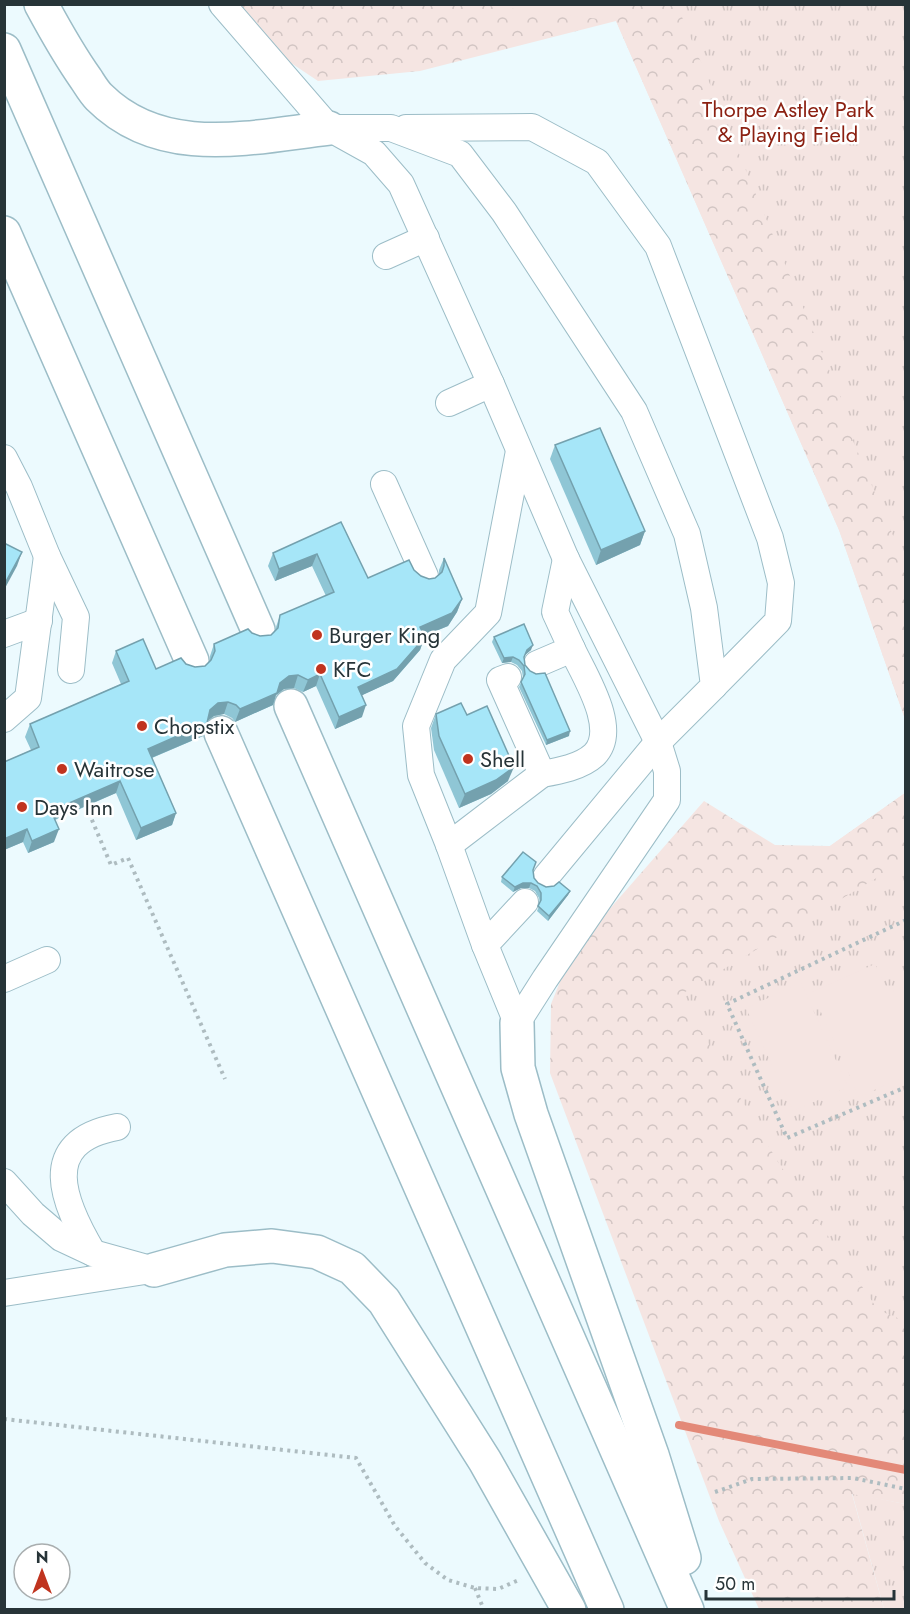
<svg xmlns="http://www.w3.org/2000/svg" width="910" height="1614" font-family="Jost,sans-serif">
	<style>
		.grass { fill: url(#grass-tufts) }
		.forest { fill: url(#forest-crowns) }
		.park { fill: #f5e5e2 }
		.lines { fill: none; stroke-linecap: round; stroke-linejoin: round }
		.stream { stroke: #e38978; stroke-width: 8 }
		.minor-casing { stroke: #9cbdc7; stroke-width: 28 }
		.highway-casing { stroke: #9cbdc7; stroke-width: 36 }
		.path { stroke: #aebcc0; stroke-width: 4; stroke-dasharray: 3 4.5; stroke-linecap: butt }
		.minor { stroke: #fff; stroke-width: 26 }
		.highway { stroke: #fff; stroke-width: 33 }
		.wall { fill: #8fc6d5 }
		.shaded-wall { fill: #74a1ae }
		.building { fill: #a6e6f8; stroke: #74a1ae; stroke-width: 1.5 }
		.poi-dot { fill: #c0341f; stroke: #fff; stroke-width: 2 }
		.labels { text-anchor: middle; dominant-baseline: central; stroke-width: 5; stroke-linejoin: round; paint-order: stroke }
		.park-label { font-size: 22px; fill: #8c2112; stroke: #fff }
		.poi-label { font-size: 22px; fill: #273438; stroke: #fff; text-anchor: start }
	</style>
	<defs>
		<pattern id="grass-tufts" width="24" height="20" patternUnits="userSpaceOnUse" patternTransform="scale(1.5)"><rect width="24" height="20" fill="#f5e5e2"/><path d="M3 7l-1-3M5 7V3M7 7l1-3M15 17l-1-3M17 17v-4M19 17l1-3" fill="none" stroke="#d2c5c3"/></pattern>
		<pattern id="forest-crowns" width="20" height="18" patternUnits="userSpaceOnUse" patternTransform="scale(1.5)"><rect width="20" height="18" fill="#f5e5e2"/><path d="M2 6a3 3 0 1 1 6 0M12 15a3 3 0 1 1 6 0" fill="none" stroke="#d2c5c3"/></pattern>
	</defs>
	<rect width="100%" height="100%" fill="#ecfafe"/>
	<g class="grass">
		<path d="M615,5H905V719L839,530L616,21Z"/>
		<path d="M905,793V1409L633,1011L830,846Z"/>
		<path d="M852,1493L905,1504V1609H884Z"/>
	</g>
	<g class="forest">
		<path d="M222,5H677L845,408L804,434L843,417L905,564V719L839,530L616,21L420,71L318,81L243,31Z"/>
		<path d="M905,793V861L680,995L778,1162L878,1310L905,1321V1504L852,1494L884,1609H759L719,1521L550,1073L551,1004L572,952L704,801L775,845L830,846Z"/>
	</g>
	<g class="park">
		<path d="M481,5H615L616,21Z"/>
		<path d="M875,964L889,993L905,986V1076L859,1097L812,992Z"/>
		<path d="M801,983L848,1087L793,1111L746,1008Z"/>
	</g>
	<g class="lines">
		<path class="stream" d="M679,1425L906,1470"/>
		<defs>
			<g id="minor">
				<path d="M222,4L329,128L374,153L401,184L491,384L566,559L658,742L667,771V800L545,979L517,1023"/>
				<path d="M333,128H391L460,154L504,212L634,411L687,534L704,608L714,686L658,742L546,877"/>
				<path d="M406,128L532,127L597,162L658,246L770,538L781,583L778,621L714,686"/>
				<path d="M386,256L426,238"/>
				<path d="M449,403L491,384"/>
				<path d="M4,458L19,487L47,556L76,617L71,670"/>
				<path d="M384,484L425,576"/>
				<path d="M4,634L39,621"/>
				<path d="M537,664L572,649L555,612L566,559"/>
				<path d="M4,719L28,698L47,556"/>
				<path d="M542,774C559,771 581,767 594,755C620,730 584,675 572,649"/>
				<path d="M449,845L542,774L500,680L508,677"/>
				<path d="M485,945L525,902"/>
				<path d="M4,979L47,960"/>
				<path d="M517,1023L485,945L449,845L421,775L416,726L443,660L488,613L519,451"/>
				<path d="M4,1182L33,1214L61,1238L93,1253L154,1270"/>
				<path d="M93,1253C64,1204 36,1142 117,1127"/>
				<path d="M4,1293L145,1271"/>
			</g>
			<g id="highway">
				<path d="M41,4C55,30 69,55 86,79C90,85 94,92 99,97C162,160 251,137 329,128"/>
				<path d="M4,50L258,630"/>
				<path d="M4,233L192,661"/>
				<path d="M291,706L687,1610"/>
				<path d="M221,733L607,1610"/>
				<path d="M517,1023L518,1068L531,1114L652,1455L684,1558"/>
				<path d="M154,1270L225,1250L272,1246L317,1252L352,1268L384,1301L485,1461L569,1610"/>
			</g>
		</defs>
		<use href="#minor" class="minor-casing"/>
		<use href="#highway" class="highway-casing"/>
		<g class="path">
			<path d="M86,806L111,865L128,858L225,1079"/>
			<path d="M906,920L727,1004L787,1138L906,1087"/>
			<path d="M4,1419L356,1458L395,1526L425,1563L448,1580L475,1588L498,1589L521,1579"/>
			<path d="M715,1492L752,1479L853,1478L906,1489"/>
			<path d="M475,1588L484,1610"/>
		</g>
		<use href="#minor" class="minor"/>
		<use href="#highway" class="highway"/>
	</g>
	<g class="wall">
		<path d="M555,445L645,531L640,545L596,565L550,459Z"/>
		<path d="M341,522L368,578L414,570L421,576L429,579L435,578L439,574V570L444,558L462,599L457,612L448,626L424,636L420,650L393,681L362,695V717L335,729L316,686L303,692L294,688L284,689L276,695L273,705L235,722L232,718L224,714L214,716L208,720L203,736L152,758L176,813L172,825L136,840L116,793L55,820L54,842L28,853L23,842L4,850V762L31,750L25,737L30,724L121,684L112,663L116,651L156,669L186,664L195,667L205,666L210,661V656L214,644L252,633L260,636L271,635L275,630L280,615L326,596L312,566L275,581L268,566L273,553Z"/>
		<path d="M494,637L531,650L525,655L524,657L525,665L569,736L546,745L519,687L523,678L522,671L517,665L511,662L502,663L492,642Z"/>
		<path d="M436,714L467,715L508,781L491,794L459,808L434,750L431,728Z"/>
		<path d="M533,871L534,878L538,883L546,887L570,891L568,895L548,921L537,911L540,904L539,898L535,891L529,888H521L513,892L501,882L502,877Z"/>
	</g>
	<g class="shaded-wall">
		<path d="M645,531L640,545L596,565L601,550Z"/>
		<path d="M22,552L17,566L4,590V585Z"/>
		<path d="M317,554L312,566L275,581L279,569Z"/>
		<path d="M462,599L457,612L448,626L416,639L420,627Z"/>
		<path d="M425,637L420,650L393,681L354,699L358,687Z"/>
		<path d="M533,645L531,650L525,655L527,650Z"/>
		<path d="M513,657L511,662L502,663L504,658Z"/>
		<path d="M320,674L316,686L303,692L308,680Z"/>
		<path d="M298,675L294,688L284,689L276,695L273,705L235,722L240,709L280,683L289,676Z"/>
		<path d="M228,702L224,714L214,716L206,722L210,710L218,703Z"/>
		<path d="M366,705L362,717L335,729L339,717Z"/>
		<path d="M207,723L203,736L144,761L148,749Z"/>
		<path d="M570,731L569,736L546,745L547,740Z"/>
		<path d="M514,767L508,781L491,794L459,808L465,794Z"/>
		<path d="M120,781L116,793L46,823L51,811Z"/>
		<path d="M176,813L172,825L136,840L141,828Z"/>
		<path d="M27,829L23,842L4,850V839Z"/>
		<path d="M59,829L54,842L28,853L32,841Z"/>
		<path d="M523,883H531L529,888H521L513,892L515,887Z"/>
		<path d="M570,891L568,895L548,921L549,916Z"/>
	</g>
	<g class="building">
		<path d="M600,428L645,531L601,550L555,445Z"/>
		<path d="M341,522L368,578L409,560L414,570L421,576L429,579L435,578L442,572L444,566V558L462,599L452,613L420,627L425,637L397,669L358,687L366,705L339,717L320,674L308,680L298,675L289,676L280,683L277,693L240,709L236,705L228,702L218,703L210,710L207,723L148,749L176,813L141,828L120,781L51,811L59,829L32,841L27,829L4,839V762L39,747L30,724L129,681L116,651L143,639L156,669L181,658L186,664L195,667L205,666L211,660L215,651L214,644L248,629L252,633L260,636L271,635L278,628L280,615L334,592L317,554L279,569L273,553Z"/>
		<path d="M4,543L22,552L4,585Z"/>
		<path d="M524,624L533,645L527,650L524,657L525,665L530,671L536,674L545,673L570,731L547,740L521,682L525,674L524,666L519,660L513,657L504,658L494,637Z"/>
		<path d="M461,703L467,715L487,706L514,767L496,780L465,794L439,736L436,714Z"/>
		<path d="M523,852L536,862L533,870L534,878L538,883L546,887L554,886L559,882L570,891L549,916L538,906L541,900V893L537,886L531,883H523L515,887L502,877Z"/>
	</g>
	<g class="poi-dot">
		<circle cx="317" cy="635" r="6"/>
		<circle cx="321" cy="669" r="6"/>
		<circle cx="142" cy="726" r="6"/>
		<circle cx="468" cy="759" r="6"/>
		<circle cx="62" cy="769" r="6"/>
		<circle cx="22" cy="807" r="6"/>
	</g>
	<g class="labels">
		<g class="park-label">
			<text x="788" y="109">Thorpe Astley Park<tspan x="788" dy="25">&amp; Playing Field</tspan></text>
		</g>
		<g class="poi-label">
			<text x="329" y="635">Burger King</text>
			<text x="333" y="669">KFC</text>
			<text x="154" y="726">Chopstix</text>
			<text x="480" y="759">Shell</text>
			<text x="74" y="769">Waitrose</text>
			<text x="34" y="807">Days Inn</text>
		</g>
	</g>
	<rect width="910" height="1614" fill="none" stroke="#273438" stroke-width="12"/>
	<g transform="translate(42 1572)"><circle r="28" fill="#ffffff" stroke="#a9aeaf" stroke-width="1.5"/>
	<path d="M0-4.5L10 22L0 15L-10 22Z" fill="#c0341f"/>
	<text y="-9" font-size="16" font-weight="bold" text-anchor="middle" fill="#273438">N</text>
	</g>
	<path d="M706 1590v9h188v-9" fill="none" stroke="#273438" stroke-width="3"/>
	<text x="715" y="1590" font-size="18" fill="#273438" stroke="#ffffff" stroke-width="4.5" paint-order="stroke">50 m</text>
</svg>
